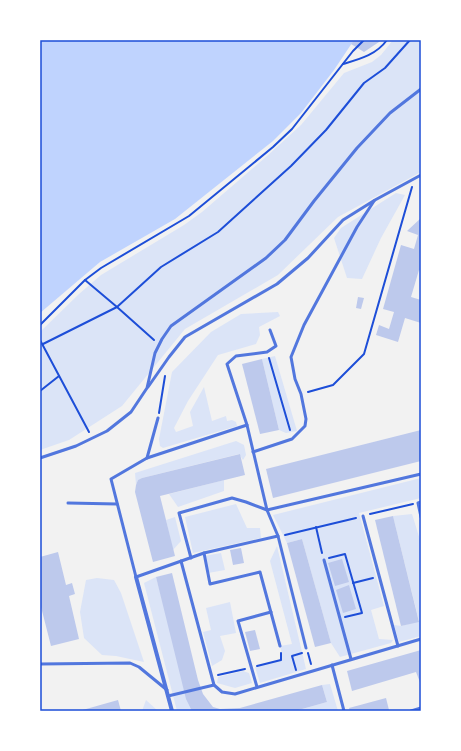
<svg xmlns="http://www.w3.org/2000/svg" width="461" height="751" font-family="'Golos Text',sans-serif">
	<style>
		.green { fill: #dbe4f7 }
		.water { fill: #bfd3fe }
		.building { fill: #bdc9ec }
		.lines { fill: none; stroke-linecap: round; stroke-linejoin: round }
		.path { stroke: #1d4ed8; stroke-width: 2 }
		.service { stroke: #5277de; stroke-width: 3 }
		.minor { stroke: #5277de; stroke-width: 4 }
		.neatline { fill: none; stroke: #1d4ed8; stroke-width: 1.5 }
	</style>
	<rect width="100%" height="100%" fill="#f2f2f2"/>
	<g class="green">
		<path d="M393,40H421V172L338,217L278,275L185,329L122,406L69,440L40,450V332L79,294L101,275L184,225L202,212L267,156L301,125L344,73L372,62L381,55Z"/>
		<path d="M396,193L405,195L381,238L362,279L347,278L334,238L341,228Z"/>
		<path d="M278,312L280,316L259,327L260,335L256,344L218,355L188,401L174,428L176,432L193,426L190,412L204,387L212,421L226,416L227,421L232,420L236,422L237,426L163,448L160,446L159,439L172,372L211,332L241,314Z"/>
		<path d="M275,356L297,431L286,433L279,430L262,359Z"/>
		<path d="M236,441L244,445L246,455L243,460L239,454L142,478L138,480L136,485L135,473Z"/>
		<path d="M421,478V498L359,513L384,606L371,610L379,639L393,640L391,643L340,657L331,643L302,539L287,543L273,515Z"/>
		<path d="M224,480V491L178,507L169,494Z"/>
		<path d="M236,504L247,528H260L261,538L193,553L185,517Z"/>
		<path d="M412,514L421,543V636L399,642L394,625L401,626L419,621L393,516Z"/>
		<path d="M175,517L181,541L173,550L166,520Z"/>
		<path d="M277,546L306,669L260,683L255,667L281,660L282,654L280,646L292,644L270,561Z"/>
		<path d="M221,553L225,570L208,573L204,556Z"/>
		<path d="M156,577L192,711H177L144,583Z"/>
		<path d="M97,578L114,580L121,593L144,662L116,656L102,655L84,638L80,612L86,580Z"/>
		<path d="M230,602L236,633L220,636L225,651L222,660L212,666L203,632L211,630L206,608Z"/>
		<path d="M243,671L249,673L252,683L235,688L217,683L218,677Z"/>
		<path d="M330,684L338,711H295L327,702L322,685Z"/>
		<path d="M146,700L158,711H142Z"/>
	</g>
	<path class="water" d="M40,40H354L334,70L301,113L273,141L175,219L100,262L40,313Z"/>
	<g class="building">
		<path d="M354,40H380L379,42L364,52L351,44Z"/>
		<path d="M421,218V271L419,270L411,297L421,300V323L405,318L398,342L376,335L379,325L389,329L394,312L383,309L401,245L414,249L418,235L407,231Z"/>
		<path d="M358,297L364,298L361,309L356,308Z"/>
		<path d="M262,359L279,430L260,434L242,364Z"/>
		<path d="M421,430V461L273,498L266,469Z"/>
		<path d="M240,454L245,475L160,496L175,556L153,562L135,492L136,485L138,480L142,478Z"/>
		<path d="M393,516L419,622L401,626L375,520Z"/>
		<path d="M302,539L331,643L315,647L287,543Z"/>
		<path d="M241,548L244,563L233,565L230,550Z"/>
		<path d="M58,552L66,585L72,583L75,594L69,596L79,639L51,646L40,603V557Z"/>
		<path d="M342,559L349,582L335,586L328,563Z"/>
		<path d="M172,573L198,680L203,694L213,707L220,709L240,708L322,685L327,702L295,711H192L186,699L156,577Z"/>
		<path d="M349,585L356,609L343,613L336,590Z"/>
		<path d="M255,630L260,649L250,651L245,632Z"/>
		<path d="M421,650V685L416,672L352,691L347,671Z"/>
		<path d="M386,698L389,710L384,711H350L349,708Z"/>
		<path d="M118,700L121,711H79Z"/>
	</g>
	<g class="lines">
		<g class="path">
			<path d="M343,64C360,59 376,55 387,40"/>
			<path d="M85,280L117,307L154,340"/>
			<path d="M40,325L85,280L101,268L189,216L273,147L292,129L353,51L364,40"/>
			<path d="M40,340L89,432"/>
			<path d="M43,344L117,307L161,267L218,232L291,166L326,130L364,83L385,68L410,40"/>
			<path d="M269,358L290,430"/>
			<path d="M40,391L59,376"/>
			<path d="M308,392L333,385L364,354L412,187"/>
			<path d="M159,413L165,376"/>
			<path d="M370,514L413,504"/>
			<path d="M316,527L322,553"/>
			<path d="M285,535L356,518"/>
			<path d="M329,558L345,554L362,613L345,617"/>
			<path d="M353,583L373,578"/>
			<path d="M308,653L311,664"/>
			<path d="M257,666L281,660V653"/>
			<path d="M296,670L292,656L302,653"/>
			<path d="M218,675L245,669"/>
		</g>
		<g class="service">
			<path d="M148,387L169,357L185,337L277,284L308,258L343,220L375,200L421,175"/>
			<path d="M158,418L147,458L111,479L136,577L204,553L278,536L267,510L247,425L227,364L236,356L267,352L276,346L270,330"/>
			<path d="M253,452L292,439L305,426L306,419L301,394L295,379L291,357L304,325L357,227L374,201"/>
			<path d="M40,458L76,446L107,431L131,412L147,388L155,353L162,339L171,326L266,258L285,240L314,201L357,148L390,113L421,89"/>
			<path d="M147,458L247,425"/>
			<path d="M421,502L418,503L421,517"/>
			<path d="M68,503L117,504"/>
			<path d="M363,516L398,646"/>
			<path d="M278,536L306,648"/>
			<path d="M204,553L210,584L260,572L280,646"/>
			<path d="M191,558L179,513L232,498L246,502L267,510L421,474"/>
			<path d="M324,560L351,659"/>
			<path d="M181,561L214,685L222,692L235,694L421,639"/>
			<path d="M40,664L130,663L139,667L167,690"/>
			<path d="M332,665L344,711"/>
			<path d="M257,687L238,621L271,612"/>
			<path d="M168,696L214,685"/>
			<path d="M411,711L421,708"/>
		</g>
		<path class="minor" d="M136,577L172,711"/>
	</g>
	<rect width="461" height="751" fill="none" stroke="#ffffff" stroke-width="82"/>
	<rect x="41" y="41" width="379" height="669" class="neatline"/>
</svg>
